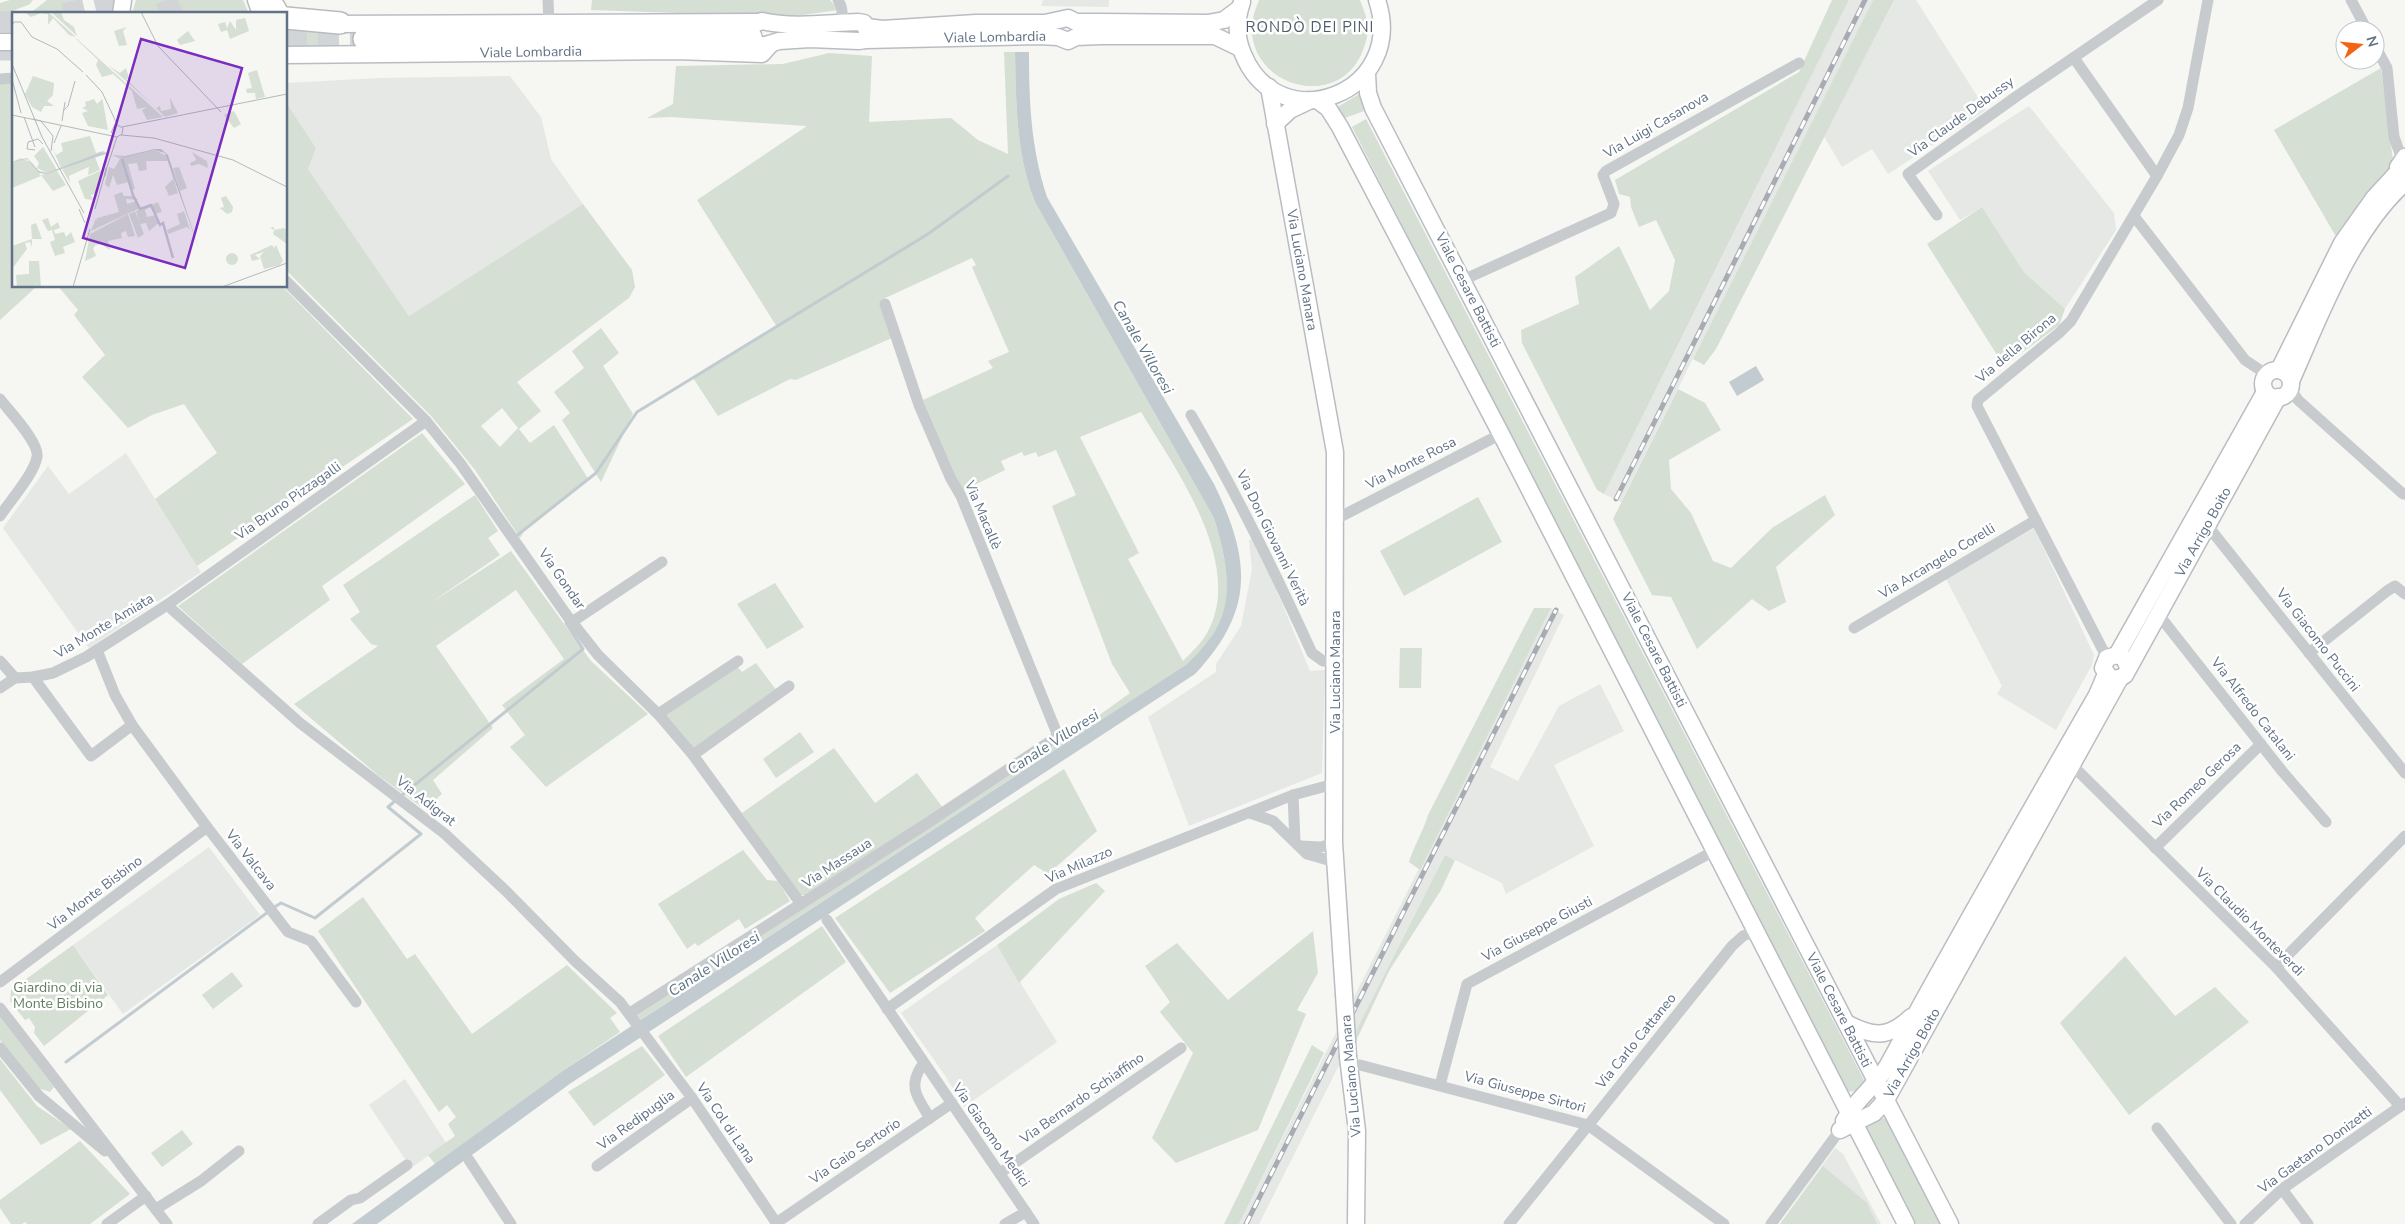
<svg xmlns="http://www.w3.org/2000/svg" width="2405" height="1224" font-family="'Nunito Sans',sans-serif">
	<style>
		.built { fill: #e6e8e6 }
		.green { fill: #d6dfd3; fill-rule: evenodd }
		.water { fill: #c1cbd0 }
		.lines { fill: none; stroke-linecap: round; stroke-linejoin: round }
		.stream { stroke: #c1cbd0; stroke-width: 3 }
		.highway-tunnel { stroke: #d1d5d7; stroke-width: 21; stroke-dasharray: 21 11; stroke-linecap: butt }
		.secondary-casing { stroke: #b9bdc3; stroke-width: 19 }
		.highway-casing { stroke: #b9bcbf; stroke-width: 24 }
		.street { stroke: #c8cbce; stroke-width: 11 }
		.secondary { stroke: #fff; stroke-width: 16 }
		.highway { stroke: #fff; stroke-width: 21 }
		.rail-casing { stroke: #a7acb2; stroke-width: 5 }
		.rail { stroke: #fff; stroke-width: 3; stroke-dasharray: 9; stroke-linecap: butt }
		.secondary-bridge-casing { stroke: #b9bdc3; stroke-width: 19; stroke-linecap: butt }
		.secondary-bridge { stroke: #fff; stroke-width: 16 }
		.labels { text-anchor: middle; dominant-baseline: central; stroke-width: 5; stroke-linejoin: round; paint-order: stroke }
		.street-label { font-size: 14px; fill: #627286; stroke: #fff }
		.park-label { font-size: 14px; fill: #647d62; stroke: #fff }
		.neighbourhood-label { font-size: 15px; letter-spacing: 1px; fill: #515c6a; stroke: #fff }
		.water-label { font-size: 15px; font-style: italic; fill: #5e7583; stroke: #fff }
		.inset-river { fill: none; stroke: #c1cbd0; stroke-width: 2.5 }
		.inset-road { fill: none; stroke: #b2b9c0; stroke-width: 1 }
		.view { fill: #7b2cbf; fill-opacity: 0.15; stroke: #7b2cbf; stroke-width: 2.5 }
		.inset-edge { fill: none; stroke: #627286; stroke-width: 2.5 }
	</style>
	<rect width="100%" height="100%" fill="#f6f6f2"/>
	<g class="built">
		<path d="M1043,0H1109V7L1041,6Z"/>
		<path d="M1849,0H1873L1621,502L1604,494Z"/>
		<path d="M1894,0H1916L1986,110L1888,174L1872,149L1842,167L1824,136Z"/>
		<path d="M510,76L541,117L551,159L583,204L409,316L308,169L316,148L286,102V83L379,78Z"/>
		<path d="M2029,106L2114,213L2116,230L2065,309L2024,272L1982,207L1960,220L1928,171Z"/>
		<path d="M126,453L201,572L89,648L3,528L48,466L69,494Z"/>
		<path d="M2034,528L2094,655L2092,665L2056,730L1997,694L2002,686L1946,579Z"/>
		<path d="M1255,538L1310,671L1325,670L1322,773L1189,826L1148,717L1216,672V664L1241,626L1252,569L1249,540Z"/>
		<path d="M1551,608L1564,615L1490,767L1518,781L1559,706L1600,684L1624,731L1554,765L1594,846L1506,894L1502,883L1445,855L1259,1224H1239Z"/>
		<path d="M209,847L260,915L123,1014L73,945Z"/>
		<path d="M997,945L1057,1042L964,1107L944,1074L901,1013Z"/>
		<path d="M405,1079L446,1143L411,1168L369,1105Z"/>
		<path d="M1835,1148L1843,1154L1881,1224H1780Z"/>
	</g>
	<g class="green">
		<path d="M10,0H33L30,4L0,16V3Z"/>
		<path d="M47,0H79L86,14H29Z"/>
		<path d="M136,0H243L249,14H132Z"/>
		<path d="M592,0H830L838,10L789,17L591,10Z"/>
		<path d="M1259,0H1360C1363,8 1367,18 1368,26C1368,36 1365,46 1361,55C1333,114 1241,82 1253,18C1254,12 1257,6 1259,0Z"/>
		<path d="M1832,0H1849L1604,494L1597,490L1522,343L1521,330L1579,304L1575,277L1619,246L1650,310L1669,291L1675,260L1656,220L1639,227L1631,207L1630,197L1619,194L1615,180L1799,72Z"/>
		<path d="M1873,0H1894L1716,349L1704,365L1693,359Z"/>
		<path d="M286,30L326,32L327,47H286Z"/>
		<path d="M1004,52H1015C1016,102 1016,155 1035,202L1214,518C1226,558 1238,605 1209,641C1202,649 1194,657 1187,664L639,1021L636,1016L1080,729L1130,693L1112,664L1052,506L1076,495L1056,450L1038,457L1036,452L1024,456L1022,452L1001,461L1005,470L962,491L923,400L993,368L988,361L1009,352L972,267L976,265L972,258L881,300L892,338L796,380L790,379L718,416L693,378L777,327L697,200L807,126L671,117L647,118L673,104L676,66L783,64L829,53L872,56L869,122L951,118L978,140L1008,154ZM1141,412C1176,470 1249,569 1204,638C1198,646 1190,654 1183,661L1128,559L1139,553L1080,437Z"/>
		<path d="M2381,68L2394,168L2338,240L2274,130Z"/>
		<path d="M0,83H14V286H37L0,320Z"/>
		<path d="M1359,94L1364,111L1345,118L1336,108Z"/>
		<path d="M286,102L316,148L308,169L409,316L583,204L632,270L635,287L629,298L517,382L541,411L519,429L530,443L554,425L589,480L526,528L520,538L475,470L432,417L286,270ZM502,408L518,428L500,447L481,426Z"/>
		<path d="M1366,119L1865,1082L1856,1091L1844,1092L1352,127Z"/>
		<path d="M1982,207L2024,272L2065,309L2059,325L2004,366L1927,244Z"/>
		<path d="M58,286H282L413,419L197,566L155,499L217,453L184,404L152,415L128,428L82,377L105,355L74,315L78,310Z"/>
		<path d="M601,328L619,353L603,366L633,414L601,482L562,420L570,413L554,392L584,368L572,351Z"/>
		<path d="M1678,389L1705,403L1721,430L1669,460L1671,489L1691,513L1713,561L1731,568L1772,528L1825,495L1835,515L1776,567L1786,602L1769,611L1752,599L1697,649L1671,597L1652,595L1613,519Z"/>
		<path d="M422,433L465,484L322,586L330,600L242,664L178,606Z"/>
		<path d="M475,495L498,531L488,538L500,555L432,602L511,551L591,661L648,714L546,787L510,747L525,735L502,705L564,659L516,590L436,646L493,728L433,780L442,794L429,805L420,806L379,776L294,704L378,646L371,644L350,619L360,612L343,585Z"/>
		<path d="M1478,497L1502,542L1404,596L1380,551Z"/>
		<path d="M775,583L804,627L767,649L737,604Z"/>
		<path d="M1534,608H1551L1420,870L1409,862C1414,845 1423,832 1428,815Z"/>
		<path d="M1400,648H1422L1421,688H1399Z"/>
		<path d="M756,663L777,691L693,750L664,714L737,666L742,672Z"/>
		<path d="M800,732L814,752L776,778L763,759Z"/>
		<path d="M834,748L875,803L917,773L943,808L810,895H800L742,813Z"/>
		<path d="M1064,769L1097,831L1048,874L1034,865L975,918L985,931L890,993L835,918Z"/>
		<path d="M743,850L767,880L778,881L790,901L745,929L739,919L698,946L695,943L687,949L658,904Z"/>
		<path d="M1445,855L1455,860L1441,890L1389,971L1356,1041L1355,1033Z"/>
		<path d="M1096,883L1105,891L1019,983L997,945L1059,899Z"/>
		<path d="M363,897L407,959L415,954L472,1034L567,965L617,1013L610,1018L620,1032L564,1070L435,1164L428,1155L455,1136L448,1124L456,1117L447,1105L439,1112L318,931Z"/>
		<path d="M822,926L846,962L686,1077L658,1036Z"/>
		<path d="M1313,931L1318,973L1297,1010L1306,1014L1258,1130L1176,1163L1152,1138L1193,1053L1160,1012L1170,1002L1145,966L1177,943L1228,1000Z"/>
		<path d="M73,945L108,995L44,1046L34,1033L35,1027L29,1018L25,1020L10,1001L11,990Z"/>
		<path d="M2125,956L2175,1016L2215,987L2249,1022L2129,1115L2060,1023Z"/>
		<path d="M232,972L243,986L213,1009L202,995Z"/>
		<path d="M0,1017L54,1087L50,1092L35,1087L0,1040Z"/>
		<path d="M1312,1045L1324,1053L1239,1224H1224Z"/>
		<path d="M642,1046L665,1075L594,1126L568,1092Z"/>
		<path d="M0,1059L37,1106L71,1129L41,1145L0,1090Z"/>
		<path d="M1883,1118L1886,1119L1941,1224H1913L1867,1136L1866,1128L1877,1119Z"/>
		<path d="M182,1130L193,1144L162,1167L151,1153Z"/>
		<path d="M80,1141L130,1194L90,1224H27L25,1222L22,1224H11L0,1208V1200Z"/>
		<path d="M1823,1166L1867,1203L1877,1224H1780Z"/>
	</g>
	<g class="water">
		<path d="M1015,52H1029C1029,103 1031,148 1047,197L1214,484C1251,560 1255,610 1195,674L571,1083L377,1224H352L564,1070L1187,664C1194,657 1202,649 1208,641C1238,605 1226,558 1214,518L1035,202C1016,155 1016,102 1015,52Z"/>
		<path d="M1756,366L1764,380L1737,396L1729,382Z"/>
	</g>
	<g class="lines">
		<g class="stream">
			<path d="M515,537L596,473L637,412L928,234L1008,176"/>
			<path d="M401,796L583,649L566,623"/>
			<path d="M273,908L281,903L315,918L421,834L388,807L396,800"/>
			<path d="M66,1062L268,912"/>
		</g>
		<g class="highway-tunnel">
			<path d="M64,14L121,0"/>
			<path d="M161,14L189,0"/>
			<path d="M0,22H14"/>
			<path d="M286,40L364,39"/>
			<path d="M0,50H14"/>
		</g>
		<defs>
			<g id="secondary">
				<path d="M256,0L261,14"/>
				<path d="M1242,2C1236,19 1236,38 1243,54C1279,142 1408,93 1377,0"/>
				<path d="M121,14L123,0"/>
				<path d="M762,21C795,28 825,23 858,22L864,23L868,34L865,40L859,41L810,39L779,41L762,46L753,41L751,29L754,24Z"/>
				<path d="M329,24L757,22"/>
				<path d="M867,27L882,29L976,23H1045L1068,18L1076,22H1100L1208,23L1224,20L1240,8"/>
				<path d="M865,40L1039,36L1058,37L1068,41L1076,37L1101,36H1215L1240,48"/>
				<path d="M0,42H14"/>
				<path d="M286,55L676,51L762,54L771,44"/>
				<path d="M1367,74L1368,93L1373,108L1950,1224"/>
				<path d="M1269,87L1335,452L1334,843L1344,994"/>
				<path d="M1317,100L1328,108L1340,127L1501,434L1906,1224"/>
				<path d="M1275,124L1290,110L1309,101"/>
				<path d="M2399,183L2398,167L2405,157"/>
				<circle cx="2277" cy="384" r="14"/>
				<path d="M2279,370L2342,243L2374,198L2397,173"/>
				<path d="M2291,381C2320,316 2349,236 2401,186"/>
				<path d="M2117,655L2265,392"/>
				<path d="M2128,667L2124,658L2117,655L2107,658L2103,668L2111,679L2120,678L2125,675L2278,397"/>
				<path d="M1846,1023C1873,1037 1888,1039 1911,1017"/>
				<path d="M1348,1057L1357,1131L1356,1224"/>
				<path d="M1844,1121C1855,1100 1876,1086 1888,1065C1956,940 2026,818 2097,695L2106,674"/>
				<path d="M1840,1130L1874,1113L1886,1100L2120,678"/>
			</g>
			<g id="highway">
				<path d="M270,0L278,14"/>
				<path d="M286,18L340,23"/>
				<path d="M364,39L738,35L751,37"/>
			</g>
		</defs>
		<use href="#secondary" class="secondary-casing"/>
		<use href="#highway" class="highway-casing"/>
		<g class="street">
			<path d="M548,0L549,24"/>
			<path d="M838,0L841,6L844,23"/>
			<path d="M2351,0L2367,30"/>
			<path d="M2375,46L2387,68L2394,137L2402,159"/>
			<path d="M2074,58L2157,176"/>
			<path d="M0,79L14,78"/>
			<path d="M1937,215L1908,174L2017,96L2158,0"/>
			<path d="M2134,216L2245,360L2266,374"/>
			<path d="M1463,280L1611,213L1614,204L1603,175L1606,171L1799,63"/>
			<path d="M286,281L426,421L460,463L568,617L598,655L658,714L693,755L801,904"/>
			<path d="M2290,388L2298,400L2403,494"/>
			<path d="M0,399C9,411 40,443 37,457C34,474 10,501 0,516"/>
			<path d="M1191,415C1236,492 1275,572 1312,653L1323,661H1335"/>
			<path d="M1336,519L1501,434"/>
			<path d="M2207,525L2405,773"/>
			<path d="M167,605L300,723L445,834L506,891L575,961L620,1002L692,1098L777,1224"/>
			<path d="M2158,614L2282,771L2326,822"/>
			<path d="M572,622L662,562"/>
			<path d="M1854,628L2036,520"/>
			<path d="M97,650L115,695L132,725L207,827L288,932L311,941L356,1002"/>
			<path d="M2309,653L2387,591L2395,586L2405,594"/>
			<path d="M2107,658L1977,406L1978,400L2059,333L2071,321L2157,176L2179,135L2188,108L2208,0"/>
			<path d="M0,661L15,678"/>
			<path d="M33,677L91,756L132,725"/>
			<path d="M0,688L15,678L33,677L53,673L86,657L167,605L426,421"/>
			<path d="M658,714L738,661"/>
			<path d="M693,755L789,686"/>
			<path d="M2072,765L2276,967L2400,1106"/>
			<path d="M1293,795L1295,841"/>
			<path d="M1250,813L1273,821L1307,854L1335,862"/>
			<path d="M1301,846L1321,847L1334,843"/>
			<path d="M2155,848L2261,744"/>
			<path d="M827,920L1034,1224"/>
			<path d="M2276,967L2405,836"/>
			<path d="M0,982L207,827"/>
			<path d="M0,1008L167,1224"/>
			<path d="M887,1009L1056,889L1293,795L1334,784"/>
			<path d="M630,1013L926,824L1058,736L961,496L951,479L919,405L885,304"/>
			<path d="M0,1048L39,1096L105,1151"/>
			<path d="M923,1064C907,1086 917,1097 930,1118"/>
			<path d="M1349,1066L1360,1065L1588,1125L1724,1224"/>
			<path d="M1440,1085L1467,984L1714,851"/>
			<path d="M2157,1128L2231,1224"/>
			<path d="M469,1160L511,1224"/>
			<path d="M597,1166L692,1098"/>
			<path d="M1000,1173L1181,1048"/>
			<path d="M2282,1189L2308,1224"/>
			<path d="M156,1209L201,1181L239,1151"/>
			<path d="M776,1223L952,1103"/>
			<path d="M107,1224L146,1196"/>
			<path d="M318,1224L351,1200L360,1198L407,1165"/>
			<path d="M1005,1224L1026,1212"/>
			<path d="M1509,1224L1732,946L1743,936L1755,931"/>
			<path d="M1771,1224L1840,1130"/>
			<path d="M2245,1224L2282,1189L2405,1103"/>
		</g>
		<use href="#secondary" class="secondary"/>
		<use href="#highway" class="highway"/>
		<defs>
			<g id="rail">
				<path d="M1616,499L1865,0"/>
				<path d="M1246,1224L1556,610"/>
			</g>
		</defs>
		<use href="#rail" class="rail-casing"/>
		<use href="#rail" class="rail"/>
		<defs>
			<path id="secondary-bridge" d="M1344,994L1348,1057"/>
		</defs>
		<use href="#secondary-bridge" class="secondary-bridge-casing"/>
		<use href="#secondary-bridge" class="secondary-bridge"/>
	</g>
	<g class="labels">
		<g class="street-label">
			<text transform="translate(995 37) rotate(-1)">Viale Lombardia</text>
			<text transform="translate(531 52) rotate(-1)">Viale Lombardia</text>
			<text transform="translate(1961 117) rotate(-36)">Via Claude Debussy</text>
			<text transform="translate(1656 125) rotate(-30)">Via Luigi Casanova</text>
			<text transform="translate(1302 270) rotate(80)">Via Luciano Manara</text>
			<text transform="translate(1468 290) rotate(63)">Viale Cesare Battisti</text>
			<text transform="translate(2016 348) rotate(-40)">Via della Birona</text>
			<text transform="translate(1411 463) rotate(-27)">Via Monte Rosa</text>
			<text transform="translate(288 501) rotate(-35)">Via Bruno Pizzagalli</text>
			<text transform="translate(983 515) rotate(67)">Via Macallè</text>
			<text transform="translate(2203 532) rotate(-61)">Via Arrigo Boito</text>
			<text transform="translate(1273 538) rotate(64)">Via Don Giovanni Verità</text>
			<text transform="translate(1937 561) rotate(-31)">Via Arcangelo Corelli</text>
			<text transform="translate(562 579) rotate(55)">Via Gondar</text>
			<text transform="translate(104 626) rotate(-31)">Via Monte Amiata</text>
			<text transform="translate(2318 640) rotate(52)">Via Giacomo Puccini</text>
			<text transform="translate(1654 650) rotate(63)">Viale Cesare Battisti</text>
			<text transform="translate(1335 672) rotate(-90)">Via Luciano Manara</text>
			<text transform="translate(2253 709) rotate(52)">Via Alfredo Catalani</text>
			<text transform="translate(2197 785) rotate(-44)">Via Romeo Gerosa</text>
			<text transform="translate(426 801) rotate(38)">Via Adigrat</text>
			<text transform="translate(251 860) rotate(52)">Via Valcava</text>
			<text transform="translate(837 863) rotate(-33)">Via Massaua</text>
			<text transform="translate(1079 865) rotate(-24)">Via Milazzo</text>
			<text transform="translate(95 893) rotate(-37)">Via Monte Bisbino</text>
			<text transform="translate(2250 922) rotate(45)">Via Claudio Monteverdi</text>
			<text transform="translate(1537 929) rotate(-28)">Via Giuseppe Giusti</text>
			<text transform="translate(1839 1010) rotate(63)">Viale Cesare Battisti</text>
			<text transform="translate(1636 1041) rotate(-51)">Via Carlo Cattaneo</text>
			<text transform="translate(1912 1053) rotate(-61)">Via Arrigo Boito</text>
			<text transform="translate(1351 1076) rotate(-95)">Via Luciano Manara</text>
			<text transform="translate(1525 1092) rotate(15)">Via Giuseppe Sirtori</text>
			<text transform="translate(1082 1098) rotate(-35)">Via Bernardo Schiaffino</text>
			<text transform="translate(636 1120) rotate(-36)">Via Redipuglia</text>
			<text transform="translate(726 1123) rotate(56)">Via Col di Lana</text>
			<text transform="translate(991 1135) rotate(55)">Via Giacomo Medici</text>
			<text transform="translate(2315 1150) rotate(-36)">Via Gaetano Donizetti</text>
			<text transform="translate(855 1151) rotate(-34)">Via Gaio Sertorio</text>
		</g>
		<g class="park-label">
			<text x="58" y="987">Giardino di via<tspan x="58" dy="16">Monte Bisbino</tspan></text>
		</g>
		<g class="neighbourhood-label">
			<text x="1310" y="27">RONDÒ DEI PINI</text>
		</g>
		<g class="water-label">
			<text transform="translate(1143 347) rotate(60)">Canale Villoresi</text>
			<text transform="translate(1053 742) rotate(-33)">Canale Villoresi</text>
			<text transform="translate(714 964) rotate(-33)">Canale Villoresi</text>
		</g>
	</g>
	<g transform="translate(12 12)">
		<rect width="275" height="275" fill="#f6f6f2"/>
		<path d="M36,0L64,25L57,23L41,6L36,13V2L29,1L19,5L14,1ZM39,0H49L52,8L62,15L65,24ZM233,6L237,19L218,27L215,18L209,20L206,12L213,10L215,16L218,9L224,18V8ZM115,15L111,19L115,33L107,34L102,19ZM176,19L183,29L168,33L165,28ZM64,27V26L151,105L135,108L130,98L135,95L125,97L120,79L101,62L90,65L84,53L86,48ZM96,53L108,61L114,56L117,66L114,67L142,94ZM245,58L253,85L244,87L243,81H235L234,77L240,76L236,61ZM21,64L42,71L41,83L35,89L42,94H32L29,100L20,95L13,82ZM158,86L166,101L153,105L144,96L148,94L149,99L159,97ZM82,87L85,92L90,87L91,90L96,118L76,114L70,101L76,99L70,96L74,94L73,90ZM222,99L229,112L222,116L212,103ZM78,124L84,141L91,139L96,141L89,140L49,156L39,133L44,143L51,139L49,131ZM31,135L45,158L35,161L25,156L27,151L22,144ZM143,138L155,144L171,198L166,181L157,184L153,175L161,167L156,149H134L135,158L127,159L125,151L116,152L123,177L119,178L117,170L105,173L101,163L97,176L93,172L97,155L102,157L108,147L100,143L111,145ZM180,140L195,149L196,156L187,152L179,154L178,151L184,148ZM89,141L96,142L83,145L88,158L76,163L77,155L72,157L57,164L58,171L50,157ZM9,146L20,151L29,164L0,176V150ZM167,155L175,176L168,179L161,156ZM92,157L84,181L79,183L81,188L73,187L66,169ZM45,159L54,173L41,179L29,163ZM110,180L112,184H121L126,188L114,187L115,192L125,189L128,196L79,219L84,206L85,209V206L107,200L102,183ZM214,184L221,195L220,200L215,202L208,196L212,195L209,186ZM146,190L150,200L142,202L139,195L133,198L135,205L144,203L148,210L137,219L134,211L128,212L124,199ZM123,199L132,222L126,226L117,202ZM172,199L178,218L175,215L156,222L155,218L168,212L165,202ZM116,202L123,224L116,225L114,219L109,221L110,226L96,229L98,238L89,232L84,233L81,236L84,244L73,249L78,222ZM36,206L39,215L46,210L48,216L42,218L43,222L52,220L54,225L59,220L63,230L51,235L53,241L43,244L38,230L43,228L40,218L36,219L30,208ZM24,211L30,227H20V235L18,230L13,231L15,237L0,257V234L20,227L19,213ZM262,215V218L272,216L275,219V232L261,222L262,218L258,216ZM260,233L262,236L264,233L271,249L268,253L252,257L248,244L252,240L243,243L248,247L240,249L238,243ZM214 247a6 6 0 1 1 12 0a6 6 0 1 1-12 0ZM17,249H27L29,275H24V271L23,275H5L4,263L17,262Z" fill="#d6dfd3"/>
		<path d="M143,137H149L156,143L187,237L153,141L143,138L113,145L100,143L113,144ZM89,140L96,141L35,162L27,161L15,147L0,150L15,146L27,159L35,161Z" fill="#c1cbd0"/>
		<path class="inset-river" d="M110,147L121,183L128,197L139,193L148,213L151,211L161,246"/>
		<path class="inset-road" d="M129,0L146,34L209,100M0,14L2,10H9L20,25L45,37L71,60M0,52L30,125L72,201M74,63L90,80L105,112M0,67L9,101M51,99L56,94L63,69M0,103L105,125L110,122L111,116L103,112L99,121M12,105L23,135M21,107L29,109L41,124L39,139M50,109L53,90M110,115L275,82M109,123L142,126L221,148L275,175M42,131L49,114M23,138L15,137L16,130L26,127L31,132M95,155L105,125M95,155L93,164L92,165L94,156ZM67,197L73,211M83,197L92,165M61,275L78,217M210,275L275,251"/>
		<path class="view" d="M129,27L230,56L173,256L71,226Z"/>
		<rect width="275" height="275" class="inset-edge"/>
	</g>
	<g transform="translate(2360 45) rotate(74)"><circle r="24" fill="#ffffff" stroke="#c0c7cf"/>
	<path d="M0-4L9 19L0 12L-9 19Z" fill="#f26316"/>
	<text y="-8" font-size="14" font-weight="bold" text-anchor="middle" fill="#627286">N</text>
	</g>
</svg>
